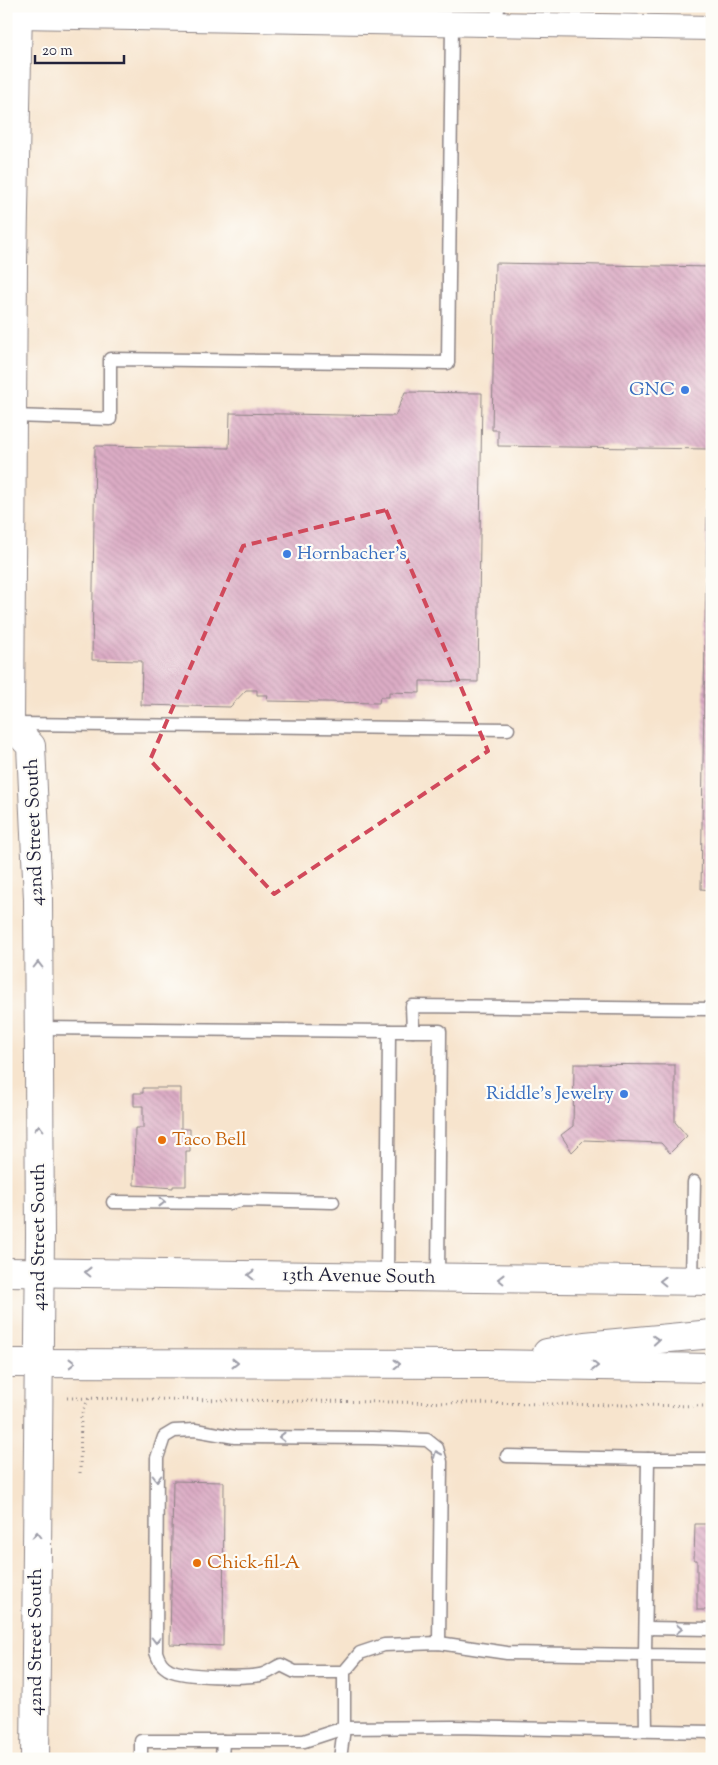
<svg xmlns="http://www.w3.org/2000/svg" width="718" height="1765" font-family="'Sorts Mill Goudy',serif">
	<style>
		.building { fill: url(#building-back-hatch) }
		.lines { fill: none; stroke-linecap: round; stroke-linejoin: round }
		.lane-casing { stroke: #8c8384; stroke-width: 15 }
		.street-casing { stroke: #8c8384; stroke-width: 26 }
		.secondary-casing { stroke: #8c8384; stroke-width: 30 }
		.primary-casing { stroke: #8c8384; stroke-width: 30 }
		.path { stroke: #8c8384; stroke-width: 3; stroke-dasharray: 1 4; stroke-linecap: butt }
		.lane { stroke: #fff; stroke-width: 12 }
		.street { stroke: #fff; stroke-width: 24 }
		.secondary { stroke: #fff; stroke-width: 28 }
		.primary { stroke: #fff; stroke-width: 28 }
		.oneway { stroke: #9c9ca7 }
		.marked { fill: none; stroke: #d1495b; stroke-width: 4; stroke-dasharray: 10 6; stroke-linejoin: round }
		.shop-dot { fill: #3f7fe0; stroke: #fdfcf7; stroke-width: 2 }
		.food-dot { fill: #e8710a; stroke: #fdfcf7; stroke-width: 2 }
		.labels { text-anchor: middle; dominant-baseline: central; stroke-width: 4.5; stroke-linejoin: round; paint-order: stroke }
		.shop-label { font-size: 19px; fill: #366cbe; stroke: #fdfcf7; text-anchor: end }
		.street-label { font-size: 19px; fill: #22223b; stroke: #fdfcf7 }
		.food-label { font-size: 19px; fill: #c56008; stroke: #fdfcf7; text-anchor: start }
	</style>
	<defs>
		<pattern id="building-back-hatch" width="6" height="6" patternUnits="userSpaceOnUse" patternTransform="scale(1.25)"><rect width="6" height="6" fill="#dcacc5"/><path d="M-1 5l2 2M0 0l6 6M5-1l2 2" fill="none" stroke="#bc94aa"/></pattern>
	</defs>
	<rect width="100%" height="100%" fill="#fdfcf7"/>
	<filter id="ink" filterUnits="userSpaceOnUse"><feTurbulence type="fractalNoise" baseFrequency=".02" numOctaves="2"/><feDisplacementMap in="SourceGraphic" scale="10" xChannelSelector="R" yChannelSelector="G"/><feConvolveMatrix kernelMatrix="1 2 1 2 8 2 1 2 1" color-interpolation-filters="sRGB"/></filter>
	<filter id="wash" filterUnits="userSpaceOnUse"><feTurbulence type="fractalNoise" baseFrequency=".0096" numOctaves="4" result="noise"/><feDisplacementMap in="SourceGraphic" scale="20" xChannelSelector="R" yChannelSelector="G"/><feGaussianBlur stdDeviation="1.12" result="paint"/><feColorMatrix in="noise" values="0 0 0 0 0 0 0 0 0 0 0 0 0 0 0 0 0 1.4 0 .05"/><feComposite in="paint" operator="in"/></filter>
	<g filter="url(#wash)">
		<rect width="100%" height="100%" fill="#f7e4cd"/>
		<g id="blocks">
			<g class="building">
				<path d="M495,263L712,267V890L701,889L708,449L498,446V430H492Z"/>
				<path d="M405,392L482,393L478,682L420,681V693L389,692V697H380L379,703L267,701L268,695H257V690H246L230,707L141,705L142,661L92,660L95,446L229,448L230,413L395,416Z"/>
				<path d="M574,1064L675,1065V1122L687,1136L670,1153L661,1143L584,1140L572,1152L561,1135L573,1126Z"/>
				<path d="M143,1088H181V1129H190V1151H186V1186H173V1188L134,1185L135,1128H143V1106H134V1093H143Z"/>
				<path d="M173,1481L224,1482L223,1646L170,1644Z"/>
				<path d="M695,1524H712V1610H697V1560H694Z"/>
			</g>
		</g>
	</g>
	<g filter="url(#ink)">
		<use href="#blocks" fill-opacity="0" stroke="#8c8384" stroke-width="1"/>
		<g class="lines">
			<defs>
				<g id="lane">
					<path d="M497,24L498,6"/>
					<path d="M12,416L110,419V359L448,363L452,23"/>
					<path d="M14,724L508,729"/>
					<path d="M39,1028L389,1031L387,1277"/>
					<path d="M389,1031H440L438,1278"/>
					<path d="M413,1031L412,1006L712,1009"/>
					<path d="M113,1202L230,1203L243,1200L333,1202"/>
					<path d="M692,1281L694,1182"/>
					<path d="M507,1456L648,1459"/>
					<path d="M712,1459H648L645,1655L712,1656"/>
					<path d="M646,1628L712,1629"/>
					<path d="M344,1672H295L281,1665C274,1668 267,1674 260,1675C243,1678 185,1677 170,1670C162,1666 159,1661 156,1652L157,1458L164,1437L174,1431L195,1430L235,1437L373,1438L427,1440L437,1448L441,1462L439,1643"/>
					<path d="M141,1759V1741H304L344,1728V1672L360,1653L384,1645L439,1643L507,1653L645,1655L646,1730"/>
					<path d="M222,1759L223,1741"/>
					<path d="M340,1759L344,1728L454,1727L712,1732"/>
				</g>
				<path id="street" d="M18,16L712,28"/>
				<path id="secondary" d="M18,6L13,262L10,724L31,746L38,899L40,1234L35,1759"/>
				<g id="primary">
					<path d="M6,1272L712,1281"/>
					<path d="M547,1353L585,1346L712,1334"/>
					<path d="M6,1363L487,1364L712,1368"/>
				</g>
			</defs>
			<use href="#lane" class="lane-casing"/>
			<use href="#street" class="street-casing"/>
			<use href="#secondary" class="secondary-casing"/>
			<use href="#primary" class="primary-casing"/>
			<g class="path">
				<path d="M67,1398L712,1406"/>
				<path d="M80,1473L81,1415L89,1398"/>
			</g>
			<use href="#lane" class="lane"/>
			<use href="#street" class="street"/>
			<use href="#secondary" class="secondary"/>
			<use href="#primary" class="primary"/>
		</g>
		<defs><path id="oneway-chevron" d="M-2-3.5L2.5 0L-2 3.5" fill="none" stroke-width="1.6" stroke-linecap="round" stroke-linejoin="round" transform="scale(1.25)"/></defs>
		<g class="oneway">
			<use href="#oneway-chevron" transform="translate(38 965) rotate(-90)"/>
			<use href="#oneway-chevron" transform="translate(39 1128) rotate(-90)"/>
			<use href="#oneway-chevron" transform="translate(162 1202) rotate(1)"/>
			<use href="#oneway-chevron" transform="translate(88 1272) rotate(-179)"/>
			<use href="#oneway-chevron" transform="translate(251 1275) rotate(-179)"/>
			<use href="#oneway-chevron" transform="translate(501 1279) rotate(-179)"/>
			<use href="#oneway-chevron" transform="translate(663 1281) rotate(-179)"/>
			<use href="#oneway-chevron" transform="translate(656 1340) rotate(-5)"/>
			<use href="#oneway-chevron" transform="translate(72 1363)"/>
			<use href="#oneway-chevron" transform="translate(235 1363)"/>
			<use href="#oneway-chevron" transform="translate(397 1364)"/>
			<use href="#oneway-chevron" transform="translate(595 1366) rotate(1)"/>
			<use href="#oneway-chevron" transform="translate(282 1437) rotate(-179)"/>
			<use href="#oneway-chevron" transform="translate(437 1454) rotate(-114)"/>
			<use href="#oneway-chevron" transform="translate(157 1478) rotate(90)"/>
			<use href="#oneway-chevron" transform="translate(37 1535) rotate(-90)"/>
			<use href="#oneway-chevron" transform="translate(679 1629) rotate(1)"/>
			<use href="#oneway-chevron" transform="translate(156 1640) rotate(90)"/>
		</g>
	</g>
	<path class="marked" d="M386,510L488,751L274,894L150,760L243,546Z"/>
	<g class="shop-dot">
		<circle cx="685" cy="390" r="5"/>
		<circle cx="287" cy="554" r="5"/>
		<circle cx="624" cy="1094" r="5"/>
	</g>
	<g class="food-dot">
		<circle cx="162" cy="1140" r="5"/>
		<circle cx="197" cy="1563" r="5"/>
	</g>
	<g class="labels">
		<g class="shop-label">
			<text x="675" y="390">GNC</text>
			<text x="297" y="554" text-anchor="start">Hornbacher's</text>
			<text x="614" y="1094">Riddle's Jewelry</text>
		</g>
		<g class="street-label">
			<text transform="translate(35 832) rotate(-92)">42nd Street South</text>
			<text transform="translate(39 1237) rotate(-90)">42nd Street South</text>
			<text transform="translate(359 1277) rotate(1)">13th Avenue South</text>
			<text transform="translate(36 1642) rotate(-90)">42nd Street South</text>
		</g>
		<g class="food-label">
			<text x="172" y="1140">Taco Bell</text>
			<text x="207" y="1563">Chick-fil-A</text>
		</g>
	</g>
	<rect width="718" height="1765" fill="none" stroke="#fdfcf7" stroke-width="25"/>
	<path d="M35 55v8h89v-8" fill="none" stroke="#22223b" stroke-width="2.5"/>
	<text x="42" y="55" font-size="15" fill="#22223b" stroke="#fdfcf7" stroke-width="4" paint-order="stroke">20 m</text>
</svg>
